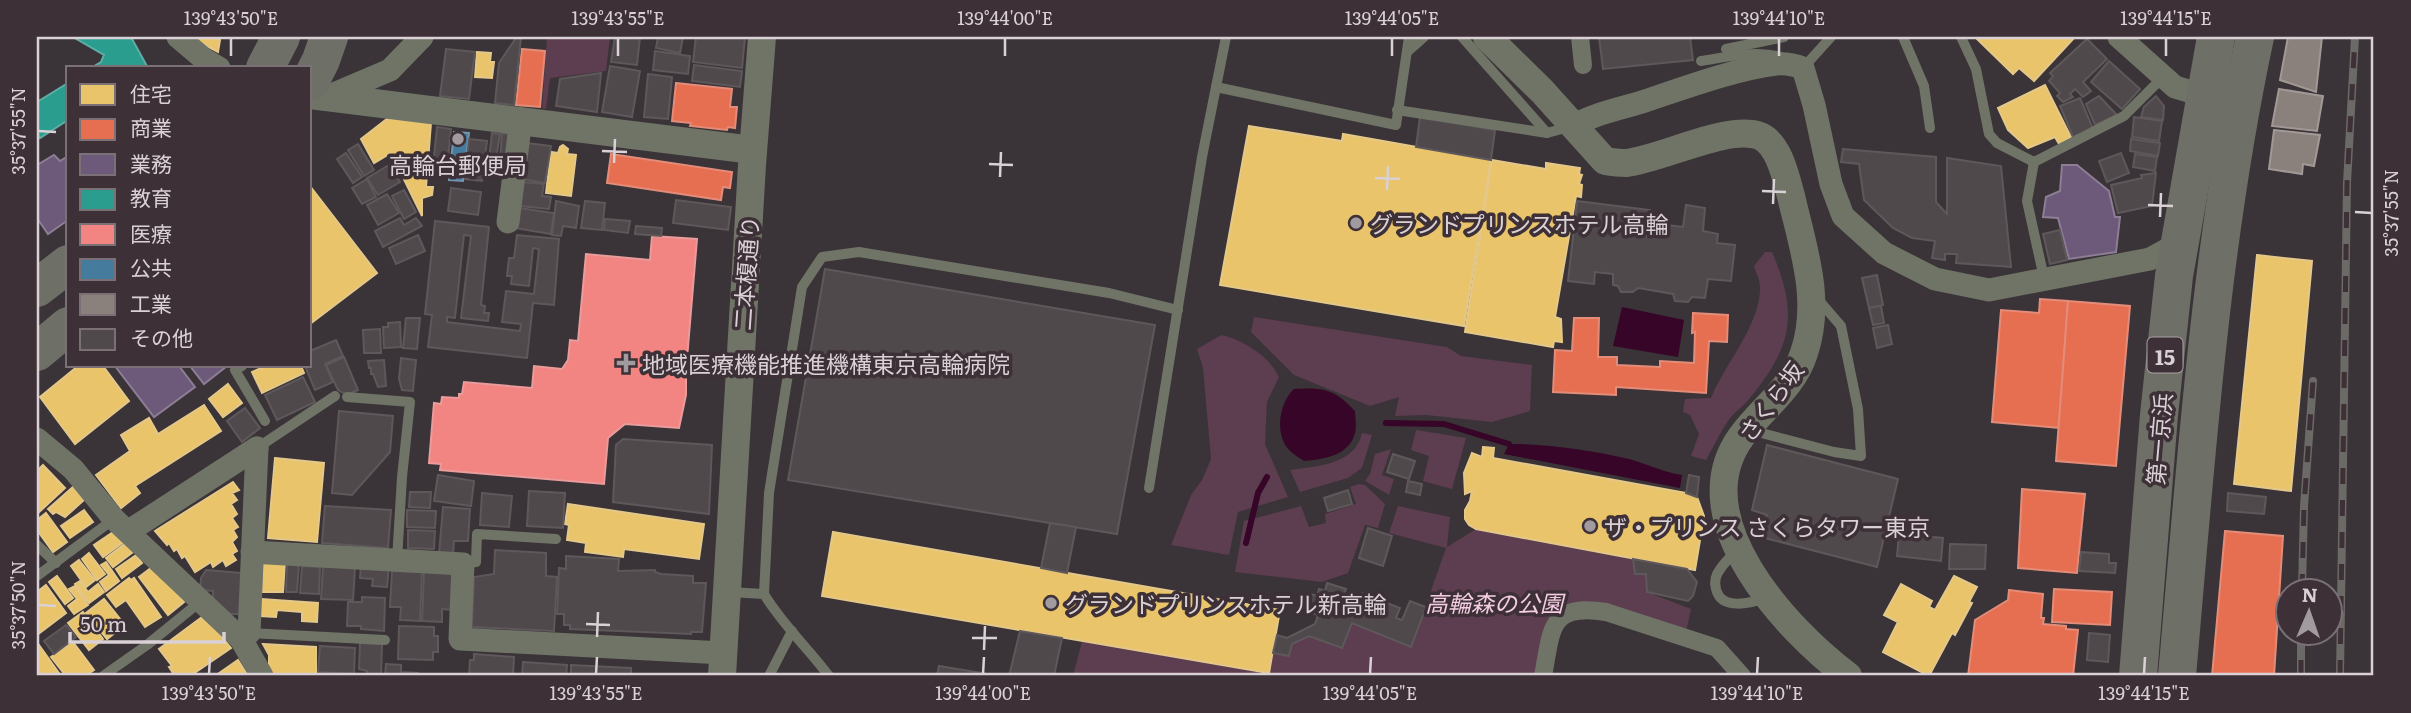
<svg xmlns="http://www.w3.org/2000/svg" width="2411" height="713" font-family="Literata,'Noto Sans JP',serif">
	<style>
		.green { fill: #5d3d50 }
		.water { fill: #360527 }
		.homes { fill: #e9c46a; stroke: #e4c88a; stroke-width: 2 }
		.shops { fill: #e76f51; stroke: #e38c79; stroke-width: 2 }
		.offices { fill: #6d597a; stroke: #8d7d95; stroke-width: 2 }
		.schools { fill: #2a9d8f; stroke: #5eada4; stroke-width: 2 }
		.health { fill: #f28482; stroke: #ea9b9b; stroke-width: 2 }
		.public { fill: #457b9d; stroke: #7195ae; stroke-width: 2 }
		.industry { fill: #8a817c; stroke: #a29997; stroke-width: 2 }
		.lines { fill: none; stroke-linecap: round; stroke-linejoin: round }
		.stream { stroke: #360527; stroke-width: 6 }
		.building { fill: #4f494c; stroke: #5e585b; stroke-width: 2 }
		.service { stroke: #6f7467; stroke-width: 10 }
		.pedestrian { stroke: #6f7467; stroke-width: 18 }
		.minor { stroke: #6f7467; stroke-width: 23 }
		.tertiary { stroke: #6f7467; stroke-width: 28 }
		.trunk { stroke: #6e6f66; stroke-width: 38 }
		.rail-casing { stroke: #6b6a66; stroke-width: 8 }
		.rail { stroke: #3d3037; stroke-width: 5; stroke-dasharray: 16; stroke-linecap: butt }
		.ticks { fill: none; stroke: #d9d1d5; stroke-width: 2.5 }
		.poi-dot { fill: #a19a9e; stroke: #3d3037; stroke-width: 2.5 }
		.labels { text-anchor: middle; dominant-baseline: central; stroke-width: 7; stroke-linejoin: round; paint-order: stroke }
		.shield { fill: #3d3037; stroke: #aaa1a6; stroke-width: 2 }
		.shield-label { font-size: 21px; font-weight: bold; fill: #d9d1d5 }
		.poi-label { font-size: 23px; fill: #d9d1d5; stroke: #3d3037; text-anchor: start }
		.street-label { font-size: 23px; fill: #d9d1d5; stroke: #3d3037 }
		.park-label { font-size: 23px; font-style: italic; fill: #f4cde2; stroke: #3d3037 }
		.neatline { fill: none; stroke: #d9d1d5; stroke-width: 2.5 }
		.ticks-label { font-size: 18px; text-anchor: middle; fill: #d9d1d5 }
	</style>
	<rect width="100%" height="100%" fill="#3a3337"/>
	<g class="green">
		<path d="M547,37H610L606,71L550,78L546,109L542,108Z"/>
		<path d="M1765,252H1772C1799,315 1792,346 1750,398C1745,405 1737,410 1731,417C1721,430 1714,446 1706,460L1691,456L1699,434L1690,415L1683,412L1685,399L1711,398C1724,365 1761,324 1760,287C1760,280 1756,273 1754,266Z"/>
		<path d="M1254,317L1447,347L1461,356L1532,365L1530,411L1492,422L1426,415L1395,416L1399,397L1370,406L1294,375L1251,332Z"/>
		<path d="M1221,335C1244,340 1269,356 1279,377L1267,402L1265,444L1288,497L1238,512L1229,555L1171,545L1191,495L1202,480L1211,459L1203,368L1197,349Z"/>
		<path d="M1416,430L1466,438L1452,489L1423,481L1429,456L1411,450Z"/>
		<path d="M1362,433L1372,435L1362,468L1348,478L1300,492L1290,470C1317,466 1355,465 1362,433Z"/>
		<path d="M1391,449L1382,475L1394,479L1389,495L1365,481L1370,474L1375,454Z"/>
		<path d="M1359,484L1365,485L1385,504L1378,528L1365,525L1348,573L1322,582L1235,572L1244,521L1301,506L1309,527L1326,523L1325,514L1356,504L1350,487Z"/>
		<path d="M1398,506L1450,517L1447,547L1476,529L1633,559L1635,573L1646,574L1647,592L1691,609L1685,637L1606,612L1558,619L1543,676H1073L1082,641L1269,673L1273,653L1289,656L1292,644L1309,636L1342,648L1352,623L1411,647L1446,548L1389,533Z"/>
	</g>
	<g class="water">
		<path d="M1622,307L1684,320L1678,357L1613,346Z"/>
		<path d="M1294,389C1323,387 1335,389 1355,411C1355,418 1357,426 1355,433C1349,456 1324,459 1304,461C1300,458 1294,455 1290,451C1274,435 1279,403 1294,389Z"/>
		<path d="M1509,444C1548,444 1590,450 1629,459C1647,464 1663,472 1682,475L1680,488L1504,454Z"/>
	</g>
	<g class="homes">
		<path d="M190,37H212L220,40L218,52Z"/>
		<path d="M1975,37H2075L2034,81L2019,68L2013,74Z"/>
		<path d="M477,52L491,53L490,62H494L492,78L475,77Z"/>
		<path d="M2045,85L2071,137L2059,144L2055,137L2028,148L2008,130L1998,108Z"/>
		<path d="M388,118L431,123L426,187H433L432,195L422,198V216L391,153L374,163L361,139Z"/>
		<path d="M1249,126L1342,141L1343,134L1491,160L1464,326L1220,285Z"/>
		<path d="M563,145L568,149L567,154L576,155L571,196L546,193L551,152L558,153L560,147Z"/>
		<path d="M1492,160L1546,169V163L1580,168L1579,174L1582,175L1579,184L1582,185L1581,197L1576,196L1555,317L1561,319L1562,342L1554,341L1553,347L1465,332Z"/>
		<path d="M310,186L377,273L310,324Z"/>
		<path d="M2257,255L2312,261L2291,491L2234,484Z"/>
		<path d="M78,366H103L129,401L75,444L40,397Z"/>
		<path d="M266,366H301L304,373L262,393L252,372Z"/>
		<path d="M228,384L242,403L223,417L209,399Z"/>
		<path d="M204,405L221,431L135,486L140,493L121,508L96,475L130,451L121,435L149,418L158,434Z"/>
		<path d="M1483,447L1494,448L1493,458L1686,493L1697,497L1704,516L1695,570L1476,529L1469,525L1465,519V510L1470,501L1472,491L1465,494L1464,473L1472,453L1482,457Z"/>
		<path d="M275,458L324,463L317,542L268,538Z"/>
		<path d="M43,465L65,488L37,514V471Z"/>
		<path d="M233,482L239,490L232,493L237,500L231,504L237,514L232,518L238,527L233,530L237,537L232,542L237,551L232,554L236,560L226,566L223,560L213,567L211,562L195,572L185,556L182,558L177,549L174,551L169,543L167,545L155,531Z"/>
		<path d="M73,487L84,500L65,517L56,512L53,514L48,509Z"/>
		<path d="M568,504L704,524L699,559L624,549L623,557L585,552L586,543L567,540L569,525L565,524Z"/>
		<path d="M84,510L93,522L70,538L61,526Z"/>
		<path d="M46,513L67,542L53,552L37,530V520Z"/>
		<path d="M116,530L125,541L103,557L94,545Z"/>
		<path d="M833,532L1280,610L1269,673L822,596Z"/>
		<path d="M126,543L133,552L113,567L106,558Z"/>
		<path d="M89,553L105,574L97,580L82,559Z"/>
		<path d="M136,555L142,563L122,578L116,569Z"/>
		<path d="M79,560L95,580L86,587L71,566Z"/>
		<path d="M264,561L285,562L283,592H261Z"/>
		<path d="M106,562L119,581L106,591L100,582L109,575L101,565Z"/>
		<path d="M155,565L184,602L168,615L139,577Z"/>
		<path d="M57,576L73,598L65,604L49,582Z"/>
		<path d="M1954,576L1977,587L1969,602L1972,603L1955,635L1952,633L1929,676L1883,652L1898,622L1884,615L1901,584L1932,601L1929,607L1935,610Z"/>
		<path d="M129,578L131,580L134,578L161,617L145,627L126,600L116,607L107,595Z"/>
		<path d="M80,581L88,592L98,584L104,592L89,603L75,584Z"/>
		<path d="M46,585L66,613L37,635V592Z"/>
		<path d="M75,586L88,605L74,614L68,606L77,599L69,589Z"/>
		<path d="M104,599L125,625L107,639L86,613Z"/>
		<path d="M261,599L318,603L317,622L302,621V612L277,610L276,617L260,616Z"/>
		<path d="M83,612L103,639L89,650L68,623Z"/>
		<path d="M202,617L216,630L231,648L190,676H175L169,667L172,666L159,649Z"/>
		<path d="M73,642L94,670L85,676H66L51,657Z"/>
		<path d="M263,644L316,647V676L272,675L269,670V655Z"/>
		<path d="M39,645L61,676H37V646Z"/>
		<path d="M238,660L248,676H215Z"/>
	</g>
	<g class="shops">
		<path d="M522,49L545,51L540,107L516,105Z"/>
		<path d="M676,83L732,89L730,107H737L735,128L728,127L727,130L690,126L691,123L672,121Z"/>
		<path d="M611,154L732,172L730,188L723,187L721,200L607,183Z"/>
		<path d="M2040,299L2068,301L2059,428L1992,422L2001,310L2039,313Z"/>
		<path d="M2068,301L2130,306L2116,466L2056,461Z"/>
		<path d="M1693,313L1728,315L1727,342L1709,341L1706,393L1616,387V395L1553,392L1555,350L1572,351L1574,318H1599L1598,357H1617V365L1660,367V361L1694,363L1695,332L1692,333Z"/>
		<path d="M2022,489L2085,494L2077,573L2018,568Z"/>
		<path d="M2225,531L2283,536L2274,676H2212Z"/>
		<path d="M2054,589L2112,592L2110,625L2052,622Z"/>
		<path d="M2009,590L2043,594L2041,618H2044L2043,624L2066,626V629L2078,630L2073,676H1968L1975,620L2008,600Z"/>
	</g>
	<g class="offices">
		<path d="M54,155L60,161L68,156V220L48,234L37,218V165Z"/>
		<path d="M2062,165H2077L2109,191L2115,217H2120L2116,252L2069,259L2058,218L2043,217L2046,197L2060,191Z"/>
		<path d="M115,366H179L195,387L154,417Z"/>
		<path d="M190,366H227L204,384Z"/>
	</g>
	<g class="schools">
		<path d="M73,37H131L148,68H91L101,62L104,55Z"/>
		<path d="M68,83V120L40,138L37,133V102Z"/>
	</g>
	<path class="health" d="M652,236L697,239L686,371V395L679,428L625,424L608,438L604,484L440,470L441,464L429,463L434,403L441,404L442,397L459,398V394H462L464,382L532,388L534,366L562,369L568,360L570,340L578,341L586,254L650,260Z"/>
	<path class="public" d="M454,132L469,133L463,181L449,180Z"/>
	<g class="industry">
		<path d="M2288,37H2322L2316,92L2280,80Z"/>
		<path d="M2279,89L2323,96L2317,131L2272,126Z"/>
		<path d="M2274,130L2320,135L2314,166L2303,164L2302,174L2269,169Z"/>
	</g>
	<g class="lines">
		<g class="stream">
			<path d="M1386,423L1444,424L1509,444"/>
			<path d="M1246,543L1258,493L1267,477"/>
		</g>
	</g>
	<g class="building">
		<path d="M521,37L514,105L495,103L499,63L516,38Z"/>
		<path d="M615,37H640L637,65L611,62Z"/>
		<path d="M658,37H683L680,53L656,48Z"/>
		<path d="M696,37H745L742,68L693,62Z"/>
		<path d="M1599,37H1690L1693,60L1603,69Z"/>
		<path d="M2087,39L2107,59L2083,82L2091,91L2083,97L2075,89L2070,94L2073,97L2063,102L2057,96L2060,93L2049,81L2053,76L2050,73Z"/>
		<path d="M446,49L475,52L469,99L440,96Z"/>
		<path d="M655,51L690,56L688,74L653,70Z"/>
		<path d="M2109,61L2140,89L2122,109L2091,82Z"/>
		<path d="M694,65L742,71L740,87L692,81Z"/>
		<path d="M610,66L640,71L632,117L602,112Z"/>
		<path d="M601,73L597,112L556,106L560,79Z"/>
		<path d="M648,74L672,77L668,119L644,117Z"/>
		<path d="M2099,96L2117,115L2095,125L2086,104Z"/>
		<path d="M2156,96L2164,106L2163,120L2141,117L2144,107Z"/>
		<path d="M2080,98L2093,129L2073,137L2060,106Z"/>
		<path d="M1420,117L1495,130L1491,160L1416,147Z"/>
		<path d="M2134,117L2162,121L2159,141L2132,137Z"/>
		<path d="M437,127L451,129L446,177L432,176Z"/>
		<path d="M492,133L500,134L496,159L489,158Z"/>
		<path d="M502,133L513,134L511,162L500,161Z"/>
		<path d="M469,139L487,141L482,181L465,179Z"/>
		<path d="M2131,139L2160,143L2158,156L2130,151Z"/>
		<path d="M527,143L551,146L545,183L521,179Z"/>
		<path d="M358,144L374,170L364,176L348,150Z"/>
		<path d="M1843,149L1936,157V202L1947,214V158L2001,166L2011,267L1956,263L1957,254H1945V260L1932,258L1935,241L1912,238L1893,228L1864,200L1859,164L1841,162Z"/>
		<path d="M346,153L362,177L353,183L337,159Z"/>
		<path d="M2121,153L2129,173L2107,182L2099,161Z"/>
		<path d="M2135,154L2157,157L2155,171L2133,167Z"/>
		<path d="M389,165L400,182L378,195L367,178Z"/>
		<path d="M2156,173L2152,206L2118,213L2111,185L2142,178L2141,175Z"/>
		<path d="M367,179L376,197L362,204L352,188Z"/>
		<path d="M523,182L544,184L542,196L551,197L549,209L520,206Z"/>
		<path d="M451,188L481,192L478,215L448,211Z"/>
		<path d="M404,190L416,212L404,219L392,196Z"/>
		<path d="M387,194L399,213L378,225L367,205Z"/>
		<path d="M676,200L731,207L728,230L673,223Z"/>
		<path d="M556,201L579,206L576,228L563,226L561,236L552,235Z"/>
		<path d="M585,201L605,203L602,230L581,228Z"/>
		<path d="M1577,201L1650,210L1646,236L1657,238L1659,224L1683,227L1686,205L1705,208L1703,231L1718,234L1717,243L1735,245L1731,281L1708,279L1705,298L1692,297L1688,302L1675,301L1673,294L1644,289L1638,288L1633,292H1621L1618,286L1613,285V274L1595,272L1594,284L1568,281Z"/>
		<path d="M519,208L554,213L551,234L515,228Z"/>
		<path d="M400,218L404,225L416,218L422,226L383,247L375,231Z"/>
		<path d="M605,219L630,221L628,233L604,230Z"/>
		<path d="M435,221L489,227L481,305L485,306L484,313H489L488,321L461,318L471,236L464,235L455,318L447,317V322L520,331L521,324L502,322L506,291L534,294L539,249L533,248L529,286L511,284L512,276H507L509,258H514L517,235L559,239L554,305L533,303L527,358L428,347L432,315L425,314Z"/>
		<path d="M636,226L662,228L661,236L635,234Z"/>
		<path d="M2060,230L2067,260L2050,264L2043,234Z"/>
		<path d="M418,235L425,251L396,264L389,248Z"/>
		<path d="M825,269L1155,325L1117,534L788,480Z"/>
		<path d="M1877,275L1883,305L1869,308L1862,278Z"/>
		<path d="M1881,306L1884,323L1873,325L1869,308Z"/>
		<path d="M406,318H420L417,349L403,348Z"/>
		<path d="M400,322L401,347L384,348L383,327H388V323Z"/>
		<path d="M1888,325L1892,344L1877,348L1873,328Z"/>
		<path d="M380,329L381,353H364L363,330Z"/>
		<path d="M336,340L343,356L325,364L333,382L315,390L305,366H310V351Z"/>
		<path d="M344,357L358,390L347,395L338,390L326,365Z"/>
		<path d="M401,358L416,360L413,391L402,390L399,379Z"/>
		<path d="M384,360L386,386L378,387L373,374H371V368H369L368,361Z"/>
		<path d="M303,377L315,402L277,420L265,395Z"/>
		<path d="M245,408L260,428L242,442L227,421Z"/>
		<path d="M339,411L393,416L390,452L352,495L332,493Z"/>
		<path d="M623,439L712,445L709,514L613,502L616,445Z"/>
		<path d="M1767,445L1898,479L1877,567L1761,537L1767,515L1752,510Z"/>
		<path d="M1393,454L1415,461L1409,479L1387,472Z"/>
		<path d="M438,475L474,481L471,506L434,501Z"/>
		<path d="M1689,475L1699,477L1697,497L1686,493Z"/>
		<path d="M1408,481L1422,484L1420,495L1406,492Z"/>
		<path d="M1348,490L1352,504L1328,511L1324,498Z"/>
		<path d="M529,491L565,493L563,528L527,526Z"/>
		<path d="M410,492H431L430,508L409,507Z"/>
		<path d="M482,493L512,496L509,527L480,525Z"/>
		<path d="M2228,493L2266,497L2264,514L2227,511Z"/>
		<path d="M325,506L391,510L388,548L322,543Z"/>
		<path d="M443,507L470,509L468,541H454L453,555L439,554Z"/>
		<path d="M407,510L436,511L435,528L407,527Z"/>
		<path d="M1050,523L1076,527L1067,573L1041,568Z"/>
		<path d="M1368,528L1392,536L1383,566L1359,558Z"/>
		<path d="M408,530L435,531L434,549L408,548Z"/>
		<path d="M1899,534L1943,538L1941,561L1897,556Z"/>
		<path d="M1950,544L1986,545L1985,569H1949Z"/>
		<path d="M495,550L546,553V576L557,577L554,631L472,627L474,577L494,574Z"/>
		<path d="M2081,552L2109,554V563H2116L2115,573L2079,571Z"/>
		<path d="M566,556L619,559L618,571L655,570V572L661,574L693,576V583H706L702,632H691V634L570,629V625H564V614H557L559,568L566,569Z"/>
		<path d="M1633,559L1687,569L1697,582L1693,596L1688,601L1647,592L1646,574H1635Z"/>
		<path d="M287,562L299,563L297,592H286Z"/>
		<path d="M361,564L389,565L387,587L372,586L373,579L360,578Z"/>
		<path d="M302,566L320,567L319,594L300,593Z"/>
		<path d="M323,566L355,568L353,600L321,599Z"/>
		<path d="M206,570L241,573V614H230L213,599V591L200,590L201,578Z"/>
		<path d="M392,571L422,572L420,621L400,620L401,607H390Z"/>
		<path d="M424,572L455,574L453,610L442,609V622L422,621Z"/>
		<path d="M1327,583L1346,589L1343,598L1358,604L1362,593L1400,608L1396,618L1402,620L1410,601L1426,607L1411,647L1352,623L1342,648L1309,636L1292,644L1289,656L1273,653L1277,635L1287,638L1315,624L1318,615L1305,610L1311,594L1317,596L1319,589L1325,591Z"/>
		<path d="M362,597L385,598L384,631L361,629V626H347L348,602H362Z"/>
		<path d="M66,625L76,637L54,654L44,641Z"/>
		<path d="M399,626L434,627V636H438V652H433V660L398,659Z"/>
		<path d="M1020,631L1062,638L1054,676H1009Z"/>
		<path d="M2089,633L2110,635L2108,662L2087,660Z"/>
		<path d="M360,643L382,644L381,676H368L367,671L359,669Z"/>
		<path d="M320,646L355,648L354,674L318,672Z"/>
		<path d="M474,654L514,657L513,676H469L470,660H474Z"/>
		<path d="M523,662L567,665L566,676H522Z"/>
		<path d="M386,664L401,665V672L418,673V676H385Z"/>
		<path d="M571,665L631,668V676H571Z"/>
		<path d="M939,666L1000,676H937Z"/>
	</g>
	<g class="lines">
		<g class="service">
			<path d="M1462,37L1547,133L1569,127"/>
			<path d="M1903,37L1924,86L1930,128"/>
			<path d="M1961,37L1976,69L1989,134L1997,143L2034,162"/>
			<path d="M1726,49L1784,37"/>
			<path d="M1407,52L1424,37"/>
			<path d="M1701,61C1727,57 1755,50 1781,57"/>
			<path d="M1803,68L1831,37"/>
			<path d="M1216,87L1396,125L1409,37"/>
			<path d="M1397,110L1547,133"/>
			<path d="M2044,278L2027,201L2034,162L2124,116L2162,78"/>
			<path d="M242,366L235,370L265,421"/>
			<path d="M347,397L410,402L402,477L397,560"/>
			<path d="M1750,430L1834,452L1861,456L1858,409L1841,326L1816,297"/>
			<path d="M257,448L335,396"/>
			<path d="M1149,488L1202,157L1226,37"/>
			<path d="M37,545L56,563"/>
			<path d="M1736,551C1731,557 1725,562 1721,568C1716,574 1714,582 1716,589C1721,611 1751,603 1766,598"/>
			<path d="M463,564L476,562L477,534L556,539"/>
			<path d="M37,576L114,519"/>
			<path d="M729,592L764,594C782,624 808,648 829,676"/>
			<path d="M764,594L769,493L802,287L822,257L859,252L1109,293L1178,310"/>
			<path d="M249,633L385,640"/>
			<path d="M103,676L147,645L201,601"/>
			<path d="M769,676L792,631"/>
		</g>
		<g class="pedestrian">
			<path d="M1580,37L1583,65"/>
			<path d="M1543,676C1552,630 1548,603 1606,612L1717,648L1742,676"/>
		</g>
		<g class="minor">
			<path d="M178,37L204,59L219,68"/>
			<path d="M2119,37L2175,87L2205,96"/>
			<path d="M329,96L390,70L422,37"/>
			<path d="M1573,126C1596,113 1620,109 1645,101C1684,88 1735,69 1776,64C1785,63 1795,65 1803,68L1814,105L1831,184L1843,216L1884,253L1935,279L1989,290L2150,259L2179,243"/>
			<path d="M508,222L521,119"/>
			<path d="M37,439L73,469L114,519L241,639L262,676"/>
			<path d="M129,531L257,448"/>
			<path d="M252,552L463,564L460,639L723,653"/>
			<path d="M241,639L249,633L257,448"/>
		</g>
		<g class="tertiary">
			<path d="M1487,37L1542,91L1605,161C1611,162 1619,163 1626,163C1662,159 1728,124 1760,136C1779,144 1786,178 1791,196C1803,248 1822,300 1804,353C1793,388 1762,408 1741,437C1682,519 1787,630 1848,676"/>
			<path d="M310,95L753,150"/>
			<path d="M722,676L752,165L762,37"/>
		</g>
		<g class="trunk">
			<path d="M265,68L281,37"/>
			<path d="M310,82L321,60L329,37"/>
			<path d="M37,288L68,264"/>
			<path d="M37,352L68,326"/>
			<path d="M2138,676L2159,415L2174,276L2216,37"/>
			<path d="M2177,676C2196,462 2210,247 2255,37"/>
		</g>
		<defs>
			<g id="rail">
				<path d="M2302,590L2304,506L2313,381"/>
				<path d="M2301,676V632"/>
				<path d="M2340,676L2347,183L2355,37"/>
			</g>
		</defs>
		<use href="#rail" class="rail-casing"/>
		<use href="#rail" class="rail"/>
	</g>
	<path class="ticks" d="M231,56V38M618,56V38M1005,56V38M1392,56V38M1779,56V38M2166,56V38M38,131L56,132M602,151L627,152M614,163L615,139M989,164L1013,165M1000,177L1001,152M1375,178L1400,179M1387,190L1388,166M1762,191L1786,192M1773,204L1774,179M2148,205L2173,206M2355,212L2372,213M2160,217L2161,193M38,605L56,606M586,624L610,625M597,637L598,612M972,638H997M984,650L985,626M209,674L210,657M596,674L597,657M983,674L984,657M1370,674L1371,657M1757,674L1758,657M2144,674L2145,657"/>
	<g class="poi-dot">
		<circle cx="458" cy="139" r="7"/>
		<circle cx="1356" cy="223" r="7"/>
		<path d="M622.5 352.5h7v7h7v7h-7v7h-7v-7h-7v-7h7z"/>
		<circle cx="1590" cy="526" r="7"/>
		<circle cx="1051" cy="603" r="7"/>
	</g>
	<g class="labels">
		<rect class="shield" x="2147.5" y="337.5" width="35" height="35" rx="5"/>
		<g class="shield-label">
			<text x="2165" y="355">15</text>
		</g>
		<g class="poi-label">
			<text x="458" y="164" text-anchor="middle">高輪台郵便局</text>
			<text x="1370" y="223">グランドプリンスホテル高輪</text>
			<text x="642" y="363">地域医療機能推進機構東京高輪病院</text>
			<text x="1604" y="526">ザ・プリンス さくらタワー東京</text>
			<text x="1065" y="603">グランドプリンスホテル新高輪</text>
		</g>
		<g class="street-label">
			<text transform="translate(745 273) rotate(-86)">二本榎通り</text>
			<text transform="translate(1770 401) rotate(-54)">さくら坂</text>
			<text transform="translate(2158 439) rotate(-85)">第一京浜</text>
		</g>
		<g class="park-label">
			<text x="1494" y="602">高輪森の公園</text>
		</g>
	</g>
	<rect width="2411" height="713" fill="none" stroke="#3d3037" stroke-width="77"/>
	<rect x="66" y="66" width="245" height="301" fill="#3d3037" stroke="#7b7076" stroke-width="2"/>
	<rect x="80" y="84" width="35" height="21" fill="#e9c46a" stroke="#7b7076" stroke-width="2"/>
	<text x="130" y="102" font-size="21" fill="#d9d1d5">住宅</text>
	<rect x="80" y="119" width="35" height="21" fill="#e76f51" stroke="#7b7076" stroke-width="2"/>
	<text x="130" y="136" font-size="21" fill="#d9d1d5">商業</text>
	<rect x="80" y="154" width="35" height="21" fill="#6d597a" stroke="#7b7076" stroke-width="2"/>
	<text x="130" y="172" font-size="21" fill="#d9d1d5">業務</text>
	<rect x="80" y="189" width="35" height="21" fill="#2a9d8f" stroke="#7b7076" stroke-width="2"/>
	<text x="130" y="206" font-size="21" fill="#d9d1d5">教育</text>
	<rect x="80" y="224" width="35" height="21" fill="#f28482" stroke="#7b7076" stroke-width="2"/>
	<text x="130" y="242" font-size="21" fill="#d9d1d5">医療</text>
	<rect x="80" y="259" width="35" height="21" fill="#457b9d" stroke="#7b7076" stroke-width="2"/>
	<text x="130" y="276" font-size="21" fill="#d9d1d5">公共</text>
	<rect x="80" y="294" width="35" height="21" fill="#8a817c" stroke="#7b7076" stroke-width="2"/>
	<text x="130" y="312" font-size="21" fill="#d9d1d5">工業</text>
	<rect x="80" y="329" width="35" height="21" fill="#4f494c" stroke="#7b7076" stroke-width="2"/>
	<text x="130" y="346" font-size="21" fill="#d9d1d5">その他</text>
	<g transform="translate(2309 612) rotate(2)"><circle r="33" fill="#3d3037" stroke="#7b7076" stroke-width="2"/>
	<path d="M0-5L12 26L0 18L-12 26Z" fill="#a19a9e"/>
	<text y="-10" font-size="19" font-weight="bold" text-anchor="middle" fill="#d9d1d5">N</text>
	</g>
	<path d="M70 632v10h154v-10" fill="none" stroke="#d9d1d5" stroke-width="3.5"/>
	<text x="80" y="632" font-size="21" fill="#d9d1d5" stroke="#3d3037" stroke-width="5" paint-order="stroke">50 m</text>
	<rect x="38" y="38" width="2334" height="636" class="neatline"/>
	<g class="ticks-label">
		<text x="231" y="25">139°43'50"E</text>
		<text x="618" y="25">139°43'55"E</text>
		<text x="1005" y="25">139°44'00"E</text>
		<text x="1392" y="25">139°44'05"E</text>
		<text x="1779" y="25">139°44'10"E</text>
		<text x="2166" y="25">139°44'15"E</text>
		<text transform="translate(19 131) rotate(-90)" y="6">35°37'55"N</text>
		<text transform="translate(2392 213) rotate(-90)" y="6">35°37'55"N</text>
		<text transform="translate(19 605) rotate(-90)" y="6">35°37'50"N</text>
		<text x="209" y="700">139°43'50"E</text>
		<text x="596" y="700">139°43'55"E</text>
		<text x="983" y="700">139°44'00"E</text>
		<text x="1370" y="700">139°44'05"E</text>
		<text x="1757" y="700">139°44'10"E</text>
		<text x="2144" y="700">139°44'15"E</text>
	</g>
</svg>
